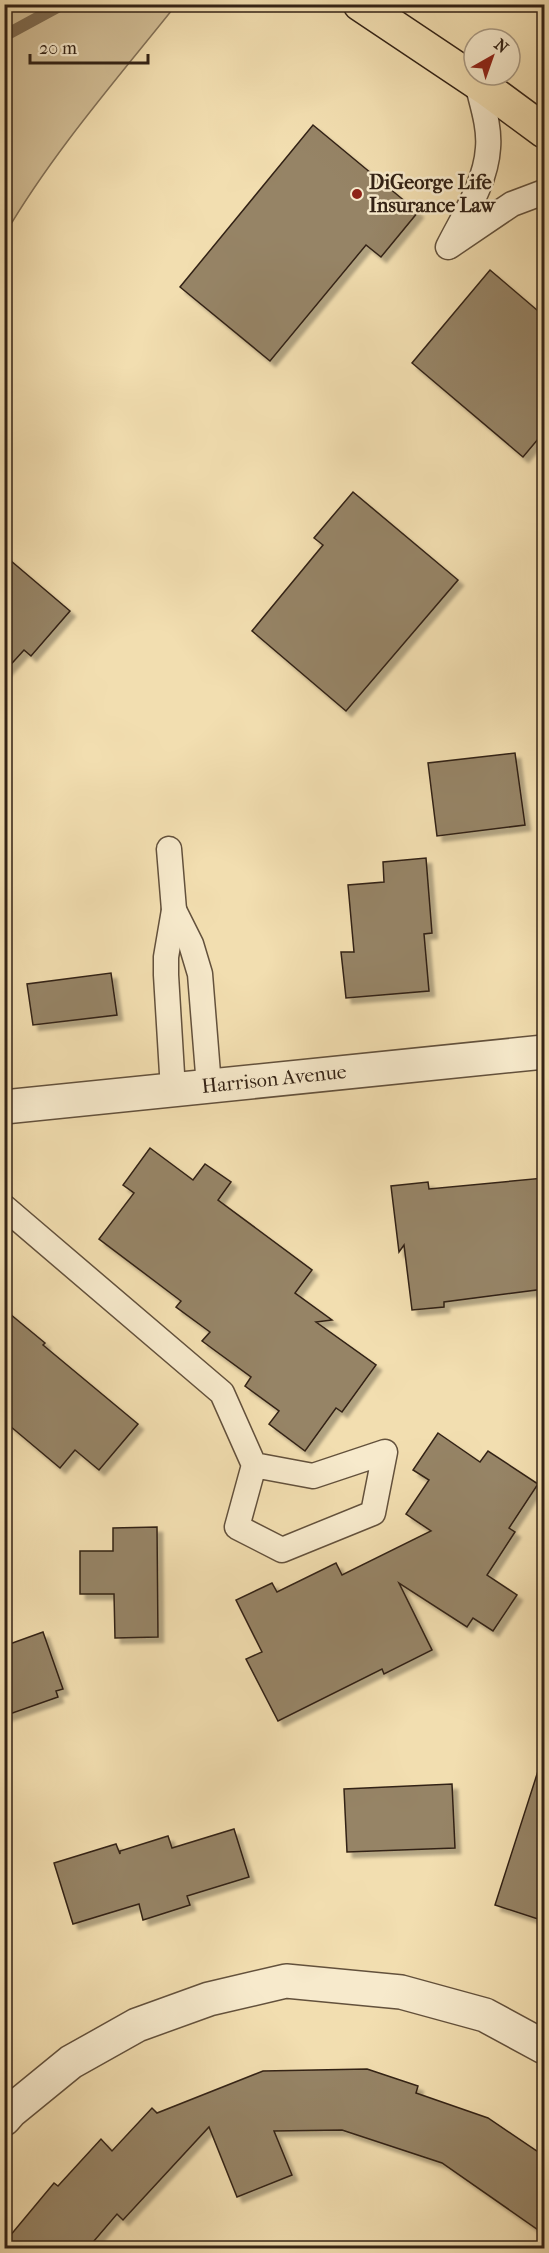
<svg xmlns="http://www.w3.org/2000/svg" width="549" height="2253" font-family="'IM FELL French Canon',serif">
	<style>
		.green { fill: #d2be96; stroke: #827056; stroke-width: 1.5 }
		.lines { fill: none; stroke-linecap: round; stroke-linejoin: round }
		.stream { stroke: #7f6c52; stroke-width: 12 }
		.building { fill: #968466; stroke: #332215; stroke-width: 1.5; filter: url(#shadow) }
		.lane-casing { stroke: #63513c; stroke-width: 27 }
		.street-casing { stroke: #63513c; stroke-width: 36 }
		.primary-casing { stroke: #332215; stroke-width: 36 }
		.lane { stroke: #f7eacc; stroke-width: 24 }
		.street { stroke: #f7eacc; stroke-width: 33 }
		.primary { stroke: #f2deb0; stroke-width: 33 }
		.poi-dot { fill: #8f2418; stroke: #f7eacc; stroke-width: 2 }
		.labels { text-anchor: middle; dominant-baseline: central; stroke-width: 5; stroke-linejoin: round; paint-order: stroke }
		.poi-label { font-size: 20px; font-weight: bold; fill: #332215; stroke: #f7eacc; text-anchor: start }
		.street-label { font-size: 20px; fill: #332215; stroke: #f7eacc }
	</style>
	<defs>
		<filter id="shadow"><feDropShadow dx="5.5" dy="5.5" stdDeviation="1.5" flood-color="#0004"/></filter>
	</defs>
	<rect width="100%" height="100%" fill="#f2deb0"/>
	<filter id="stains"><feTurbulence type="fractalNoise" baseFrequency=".00333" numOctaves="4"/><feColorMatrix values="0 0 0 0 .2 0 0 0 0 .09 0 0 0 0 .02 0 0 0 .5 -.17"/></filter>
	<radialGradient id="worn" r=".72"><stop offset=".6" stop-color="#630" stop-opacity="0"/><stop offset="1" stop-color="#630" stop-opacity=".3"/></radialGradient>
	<path class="green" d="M5,4L176,5C117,79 53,152 5,234Z"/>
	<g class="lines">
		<path class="stream" d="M4,36L63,4"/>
	</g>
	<g class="building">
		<path d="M313,125L418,212L381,257L366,245L270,361L180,287Z"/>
		<path d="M490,270L544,316V432L523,457L412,363Z"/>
		<path d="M353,492L458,580L346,711L252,631L323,545L314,538Z"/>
		<path d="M4,555L70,611L31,656L24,650L4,672Z"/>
		<path d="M515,753L525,825L437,836L428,763Z"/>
		<path d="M426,858L432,933L424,934L429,991L346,998L341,952H354L348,885L384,882L383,862Z"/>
		<path d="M111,973L117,1015L33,1025L27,984Z"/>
		<path d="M150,1148L193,1180L205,1164L231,1182L218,1200L312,1270L295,1293L332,1320L316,1322L376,1365L342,1412L336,1408L305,1451L269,1424L279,1411L245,1386L251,1377L202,1341L210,1332L176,1307L181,1301L99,1239L134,1193L123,1185Z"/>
		<path d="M544,1178V1289L444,1302V1307L412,1310L404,1245L399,1252L391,1186L428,1182L429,1189Z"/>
		<path d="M4,1309L45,1343L43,1345L138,1424L99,1470L75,1450L60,1468L4,1421Z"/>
		<path d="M438,1433L480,1462L488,1451L538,1484L509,1528L515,1532L487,1575L517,1595L493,1631L473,1618L467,1627L399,1583L432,1650L384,1674L382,1669L278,1721L246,1659L262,1652L236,1600L272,1583L277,1592L336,1563L342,1575L431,1531L406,1514L429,1480L413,1470Z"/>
		<path d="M157,1527L158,1637L115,1638L114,1594H80V1551H113V1528Z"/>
		<path d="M43,1632L63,1689L56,1691L58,1697L4,1716V1646Z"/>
		<path d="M538,1771L544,1772V1921L495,1905Z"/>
		<path d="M452,1784L455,1848L347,1852L344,1789Z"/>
		<path d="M234,1829L249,1877L187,1896L190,1905L143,1920L139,1904L73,1924L54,1863L116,1844L120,1854V1851L168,1836L172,1848Z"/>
		<path d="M367,2069L418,2086L416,2093L488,2118L544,2156V2234L442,2163L342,2130L274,2131L292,2175L237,2197L209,2127L123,2220L117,2214L88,2248H4V2243L54,2183L58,2186L101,2139L112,2151L152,2108L157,2113L263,2071Z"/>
	</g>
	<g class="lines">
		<defs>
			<g id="lane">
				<path d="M450,246L512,204L544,192"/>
				<path d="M448,247C463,217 486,183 488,148C490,127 482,104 477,83"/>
				<path d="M169,849L174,910L166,957V975L173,1090"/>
				<path d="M174,910L191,944L200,974L209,1086"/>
				<path d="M4,1207L222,1393L254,1465L237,1527L282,1550L373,1513L385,1452L313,1476L254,1465"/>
			</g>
			<g id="street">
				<path d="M4,1107L544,1052"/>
				<path d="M4,2119L11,2111L71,2062L137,2025L209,1999L286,1981L401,1992L485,2015L544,2047"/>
			</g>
			<path id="primary" d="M360,4L487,89L544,131"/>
		</defs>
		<use href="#lane" class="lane-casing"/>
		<use href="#street" class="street-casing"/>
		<use href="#primary" class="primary-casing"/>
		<use href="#lane" class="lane"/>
		<use href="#street" class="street"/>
		<use href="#primary" class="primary"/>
	</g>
	<circle class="poi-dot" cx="357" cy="194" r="6"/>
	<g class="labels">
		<g class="poi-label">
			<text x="369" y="182">DiGeorge Life<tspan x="369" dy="23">Insurance Law</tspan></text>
		</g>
		<g class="street-label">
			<text transform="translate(274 1079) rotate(-6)">Harrison Avenue</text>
		</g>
	</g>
	<rect width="549" height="2253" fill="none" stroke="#f2deb0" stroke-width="24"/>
	<rect x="6" y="6" width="537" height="2241" fill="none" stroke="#332215" stroke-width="3"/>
	<rect x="12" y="12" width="525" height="2229" fill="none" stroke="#332215" stroke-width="1.5"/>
	<g transform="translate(492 57) rotate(40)"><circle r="28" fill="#f7eacc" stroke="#a99a83" stroke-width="1.5"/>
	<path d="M0-4.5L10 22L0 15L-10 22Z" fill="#8f2418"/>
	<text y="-9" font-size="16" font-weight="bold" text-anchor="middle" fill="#332215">N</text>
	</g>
	<path d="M30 54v9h118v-9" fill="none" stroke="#332215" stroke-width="3"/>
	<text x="39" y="54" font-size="18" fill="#332215" stroke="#f7eacc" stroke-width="4.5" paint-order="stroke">20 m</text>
	<rect width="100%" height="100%" filter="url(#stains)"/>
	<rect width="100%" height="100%" fill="url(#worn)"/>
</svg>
